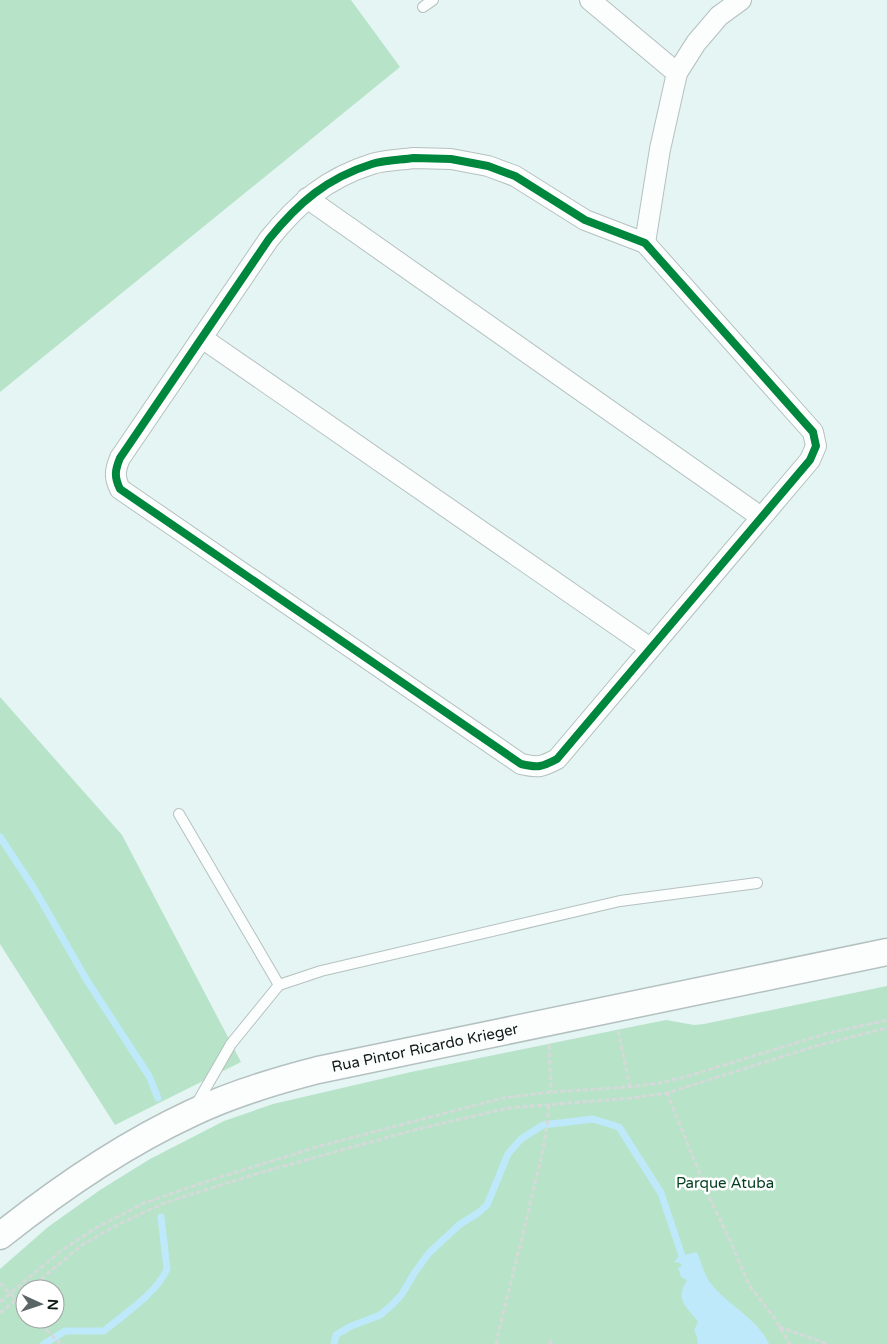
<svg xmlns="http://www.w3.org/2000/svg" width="887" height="1344" font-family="'Varela Round',sans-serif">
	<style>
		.green { fill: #b7e3c9; fill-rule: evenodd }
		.water { fill: #bee9fa }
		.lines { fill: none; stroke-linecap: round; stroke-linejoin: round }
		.stream { stroke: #bee9fa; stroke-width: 7 }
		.service-casing { stroke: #b4c1c0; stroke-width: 12 }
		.minor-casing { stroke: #b4c1c0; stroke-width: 22 }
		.tertiary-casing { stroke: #b4c1c0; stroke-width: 29 }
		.path { stroke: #d5d9d9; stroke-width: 3; stroke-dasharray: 5 2.5; stroke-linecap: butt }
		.service { stroke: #fbfefd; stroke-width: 10 }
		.minor { stroke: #fbfefd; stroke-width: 20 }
		.tertiary { stroke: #fbfefd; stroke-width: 26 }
		.cycleway-casing { stroke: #fff; stroke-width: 11 }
		.cycleway { stroke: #00873e; stroke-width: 8 }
		.labels { text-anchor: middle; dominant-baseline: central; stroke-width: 5; stroke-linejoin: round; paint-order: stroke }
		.street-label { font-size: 15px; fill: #0e1918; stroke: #fff }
		.park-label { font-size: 15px; fill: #013f1e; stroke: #fff }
	</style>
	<rect width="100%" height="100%" fill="#e5f5f4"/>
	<g class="green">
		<path d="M0,0H351L400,67L0,392Z"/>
		<path d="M0,697L122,835L241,1062L115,1125L0,944Z"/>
		<path d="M887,986V1344H0V1269L48,1227L100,1190L150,1159L224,1121L273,1104L411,1072L626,1028L666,1020L694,1025L704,1024ZM25,1289H55V1319H25Z"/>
	</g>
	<path class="water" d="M697,1252C701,1262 704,1273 709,1281C725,1304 758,1318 769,1344H698L697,1337L694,1330L698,1322C687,1306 674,1301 687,1280L681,1277L678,1268L682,1266L680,1263L674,1262L678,1257Z"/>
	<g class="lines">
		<g class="stream">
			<path d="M0,837L35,890L86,979L149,1076L158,1098"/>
			<path d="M44,1344L65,1331H104C123,1315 157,1293 167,1269L161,1217"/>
			<path d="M334,1344L336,1335L349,1327L380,1315L393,1304L402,1294L415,1272L429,1253L459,1225L478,1213L487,1205L508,1154L521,1139L543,1125L593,1119L619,1127L661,1193L682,1256"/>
		</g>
		<defs>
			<g id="service">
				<path d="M423,7L433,0"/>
				<path d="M179,814L279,985"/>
				<path d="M196,1105L231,1044L279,985L321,971L620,901L757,883"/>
			</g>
			<g id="minor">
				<path d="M590,0L677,73"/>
				<path d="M414,158L451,159L488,166L515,176L585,220L645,243L813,432L816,446L810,460L557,759C542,767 538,768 521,764L120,489C114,477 115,470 120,458L269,239C298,203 327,178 372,164C385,160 400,160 414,158Z"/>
				<path d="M307,198L761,517"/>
				<path d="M645,243L660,149L677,73L696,43L719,16L741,0"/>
				<path d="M202,338L650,648"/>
			</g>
			<g id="tertiary">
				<path id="s1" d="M0,1236C59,1189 123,1145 192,1113C232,1094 275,1081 318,1070L887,952"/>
			</g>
		</defs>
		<use href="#service" class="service-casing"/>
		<use href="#minor" class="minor-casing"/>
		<use href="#tertiary" class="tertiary-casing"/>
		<g class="path">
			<path d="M618,1031L630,1087"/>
			<path d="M549,1045L551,1092"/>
			<path d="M667,1093L710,1199L730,1240L749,1285L773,1316L790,1344"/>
			<path d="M0,1283L25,1309"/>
			<path d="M29,1289L82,1245L117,1225L164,1203L259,1173L414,1130L508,1108L632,1098L667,1093L816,1046L887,1028"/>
			<path d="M0,1302L62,1250L96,1228L144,1203L211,1180L320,1146L503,1098L551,1092L630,1087L659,1083L685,1077L825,1034L887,1020"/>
			<path d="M0,1313L25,1292"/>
			<path d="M35,1319L61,1344"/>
			<path d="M779,1327L828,1344"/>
			<path d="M496,1344C507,1294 521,1245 532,1195C540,1165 547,1135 549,1104"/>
			<path d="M549,1344L552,1340"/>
		</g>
		<use href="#service" class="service"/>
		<use href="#minor" class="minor"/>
		<use href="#tertiary" class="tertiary"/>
		<defs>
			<path id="cycleway" d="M414,158L451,159L488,166L515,176L585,220L645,243L813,432L816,446L810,460L557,759C542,767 538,768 521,764L120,489C114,477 115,470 120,458L269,239C298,203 327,178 372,164C385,160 400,160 414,158Z"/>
		</defs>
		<use href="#cycleway" class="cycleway-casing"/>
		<use href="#cycleway" class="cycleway"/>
	</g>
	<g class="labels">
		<g class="street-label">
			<text stroke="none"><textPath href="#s1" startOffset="471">Rua Pintor Ricardo Krieger</textPath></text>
		</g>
		<g class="park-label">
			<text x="725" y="1183">Parque Atuba</text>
		</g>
	</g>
	<g transform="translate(40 1304) rotate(93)"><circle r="24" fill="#ffffff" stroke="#9fa3a3"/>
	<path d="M0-4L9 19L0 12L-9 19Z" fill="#596665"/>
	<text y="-8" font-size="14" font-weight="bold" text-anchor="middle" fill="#0e1918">N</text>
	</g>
</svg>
